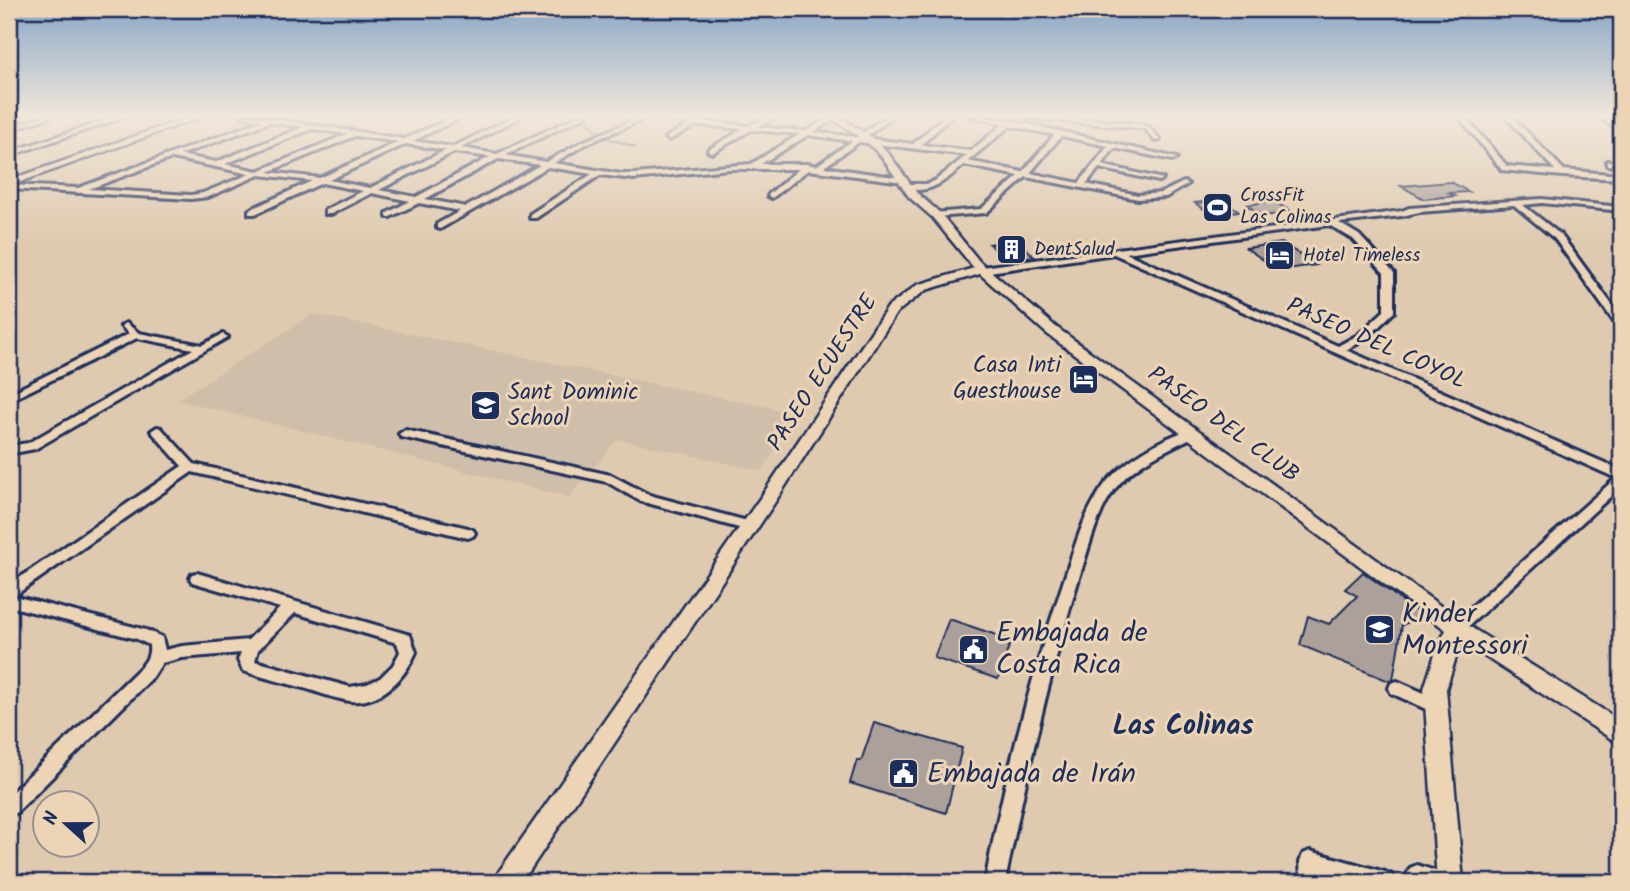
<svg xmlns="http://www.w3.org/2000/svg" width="1630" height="891" font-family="Kalam,sans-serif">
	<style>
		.built { fill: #cfbea9 }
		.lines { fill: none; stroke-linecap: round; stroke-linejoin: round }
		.stream { stroke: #676a7d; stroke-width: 2.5 }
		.building { fill: #aba19a; stroke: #1b2f5e; stroke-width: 2 }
		.minor-casing { stroke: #1b2f5e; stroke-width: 6 }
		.tertiary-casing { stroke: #1b2f5e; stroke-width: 5 }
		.minor { fill: #ecd4b4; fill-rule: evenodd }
		.tertiary { fill: #ecd4b4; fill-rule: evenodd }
		.labels { text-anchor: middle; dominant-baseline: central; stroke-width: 6; stroke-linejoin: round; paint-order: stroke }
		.far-poi-label { font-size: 19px; fill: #1b2f5e; stroke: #ecd4b4; text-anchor: start }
		.street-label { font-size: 23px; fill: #1b2f5e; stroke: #ecd4b4 }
		.poi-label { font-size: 23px; fill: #1b2f5e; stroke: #ecd4b4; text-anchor: end }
		.near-poi-label { font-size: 28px; fill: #1b2f5e; stroke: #ecd4b4; text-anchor: start }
		.near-neighbourhood-label { font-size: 28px; font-weight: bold; fill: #1b2f5e; stroke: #ecd4b4 }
	</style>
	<rect width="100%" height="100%" fill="#dfcaaf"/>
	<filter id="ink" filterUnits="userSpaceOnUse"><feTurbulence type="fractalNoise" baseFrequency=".0143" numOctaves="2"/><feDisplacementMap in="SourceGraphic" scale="14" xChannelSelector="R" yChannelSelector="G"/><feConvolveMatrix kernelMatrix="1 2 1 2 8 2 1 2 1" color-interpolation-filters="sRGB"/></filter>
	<g filter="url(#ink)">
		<g class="built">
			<path d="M345,116H434L410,126Z"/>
			<path d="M313,314L797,413L762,471L618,439L569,497L177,400Z"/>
		</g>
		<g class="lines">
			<path class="stream" d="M583,117L602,136L635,147"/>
		</g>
		<g class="building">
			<path d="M1451,182L1469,192L1449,193L1455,196L1424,199L1401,186Z"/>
			<path d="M1223,200L1239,211L1211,214L1195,203Z"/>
			<path d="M1273,201L1292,212L1264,216L1246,205Z"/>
			<path d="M1017,240L1034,256L1005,260L989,244Z"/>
			<path d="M1282,243L1316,265L1278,270L1246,248Z"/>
			<path d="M1363,572L1423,616L1402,625L1393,680L1389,681L1300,645L1308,616L1329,624L1357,596L1345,589Z"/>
			<path d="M949,619L1011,640L998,679L934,658Z"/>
			<path d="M874,723L962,748L946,813L850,783L857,760L861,761Z"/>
		</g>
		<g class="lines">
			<defs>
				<g id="minor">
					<path d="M43,116H52L9,131V127Z"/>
					<path d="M119,116H128L9,156V152Z"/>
					<path d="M242,116H256L404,139L456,116H464L413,141L453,147L515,116H523L461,148L497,154L578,116H586L505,155L546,162L580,143L643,116H651L584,145L554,163L621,174H634L751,164L800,134L751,130L712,153L708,151L709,149L743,129L696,125L669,140L666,138L667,137L689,124L657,116L748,126L770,116H778L757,127L806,131L831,116H836V118L814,132L857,137L887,116H894L864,138L913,144L945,116H952L921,145L971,151L1003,124L971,116L1010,120L1177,158L1173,160L1114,148L1102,165L1163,179L1159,181L1099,168L1086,184L1138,195L1161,193L1184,182L1188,184L1166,197L1138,199L1026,177L986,213L936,217H933V213L981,209L1019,176L964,165C946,180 927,198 902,186L903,184H928L936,180L967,155L859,142L824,167L901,178L905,180L904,182L808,170L772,198L768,196L769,194L799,169H729L634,179L600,175L536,218H530V214L592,174L548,167L440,229L437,228V224L460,211L419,203L390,217H387V213L410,201L372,193L331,214H325V210L363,191L322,183L255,214H249V210L312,181L259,175L208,197L191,199L9,189V185L78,188L261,121ZM270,122L303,127L216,162L180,155ZM1010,126L1054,135L1023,172L968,161ZM312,129L347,134L258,171L225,164ZM808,135L852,141L816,166L808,164H761ZM355,136L398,142L320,178L268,172ZM1061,136L1108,146L1079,183L1030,173ZM406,144L446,150L370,188L329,180ZM454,152L490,157L416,197L379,190ZM172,158L250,174L203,193L191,195L89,189ZM498,159L540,165L466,207L425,199Z"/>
					<path d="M1024,116H1047L1140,124L1149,127L1160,140L1155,141L1145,129L1140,128L1027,118Z"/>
					<path d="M1458,116H1464L1507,166L1555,170L1505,116H1511L1564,170L1621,175V179L1563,176L1502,170Z"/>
					<path d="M1599,116H1606L1621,129V134Z"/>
					<path d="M1607,161L1621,162V166L1607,165Z"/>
					<path d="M1542,199L1621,207V211L1542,203L1523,205L1561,235L1621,317V327L1617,326L1555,239L1514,205L1419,212L1402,216L1339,223L1359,235L1394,273V312L1366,339L1346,350L1621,470V487L1462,632L1457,634L1452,632L1449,628L1452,624L1616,478L1114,254L982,273L977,270L982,267L1402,211L1409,208ZM1329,225L1353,239L1384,273V311L1358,335L1338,346L1126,253Z"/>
					<path d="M126,323L139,333L202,345L223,334L228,337L35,449L9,454V446L28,443L193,349L137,338L9,401V394L129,334L121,326Z"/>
					<path d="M157,427L161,428L194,464L468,528L473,530L475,533L473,536L468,538L192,472L14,596L146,630L162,637L165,650L182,646L248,640L280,608L192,582L190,578L192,574L197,573L410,635L416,652C405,678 381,704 350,701C336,699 320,693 307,689C286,683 264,678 243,671L238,660L241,653L182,658L162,663L153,677L16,813L9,816V795L141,667C147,660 150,655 149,645L137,639L9,606V585L182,466L151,431ZM295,613L397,643L400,652L393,665L380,678L367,684L350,687L255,661L258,650Z"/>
					<path d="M405,430L611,475L649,495L755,523L757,526L755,529L750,531L640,501L607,482L401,437L399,434Z"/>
					<path d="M1189,430L1195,434L1193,437C1165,451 1134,464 1115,489C1096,514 1089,549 1079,578C1048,678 1026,779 1005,882H985C1004,781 1030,680 1063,583C1074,550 1083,513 1105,484C1122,462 1162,438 1189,430Z"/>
					<path d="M1397,681L1440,700L1442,705L1440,710L1434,712L1428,710L1391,693L1389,688L1391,683Z"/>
					<path d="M1310,851L1385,872L1392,875L1395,882H1351L1320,874L1321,882H1301L1300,861L1303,854Z"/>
					<path d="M1417,865L1448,875L1451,882H1408L1407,875L1410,868Z"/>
				</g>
				<g id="tertiary">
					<path d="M192,116H204L9,186V180Z"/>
					<path d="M828,116H838L873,138L888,153L917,193L940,213L980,262L1056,327L1464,623L1621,721V743L1613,740L1461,641L1446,689L1463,882H1437L1424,689L1437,648L1446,630L1046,333L980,274L926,290L897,312L777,499L522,882H494L498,873L765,491L888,307L917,285L974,268L932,217L909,197L882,157L867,142Z"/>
				</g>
			</defs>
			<use href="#minor" class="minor-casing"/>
			<use href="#tertiary" class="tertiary-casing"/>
			<use href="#minor" class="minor"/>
			<use href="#tertiary" class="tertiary"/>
		</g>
	</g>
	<linearGradient id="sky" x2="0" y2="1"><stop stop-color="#88a6c6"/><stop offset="0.48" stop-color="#f1e7db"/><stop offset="1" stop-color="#f1e7db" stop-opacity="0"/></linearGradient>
	<rect width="1630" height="241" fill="url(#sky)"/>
	<defs>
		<symbol id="stadium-square" viewBox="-11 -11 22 22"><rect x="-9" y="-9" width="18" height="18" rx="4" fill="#1b2f5e" stroke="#ecd4b4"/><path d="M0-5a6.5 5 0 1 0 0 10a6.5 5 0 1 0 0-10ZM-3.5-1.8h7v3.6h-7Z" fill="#fff"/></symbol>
		<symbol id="building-square" viewBox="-11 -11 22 22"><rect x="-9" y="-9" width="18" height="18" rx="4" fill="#1b2f5e" stroke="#ecd4b4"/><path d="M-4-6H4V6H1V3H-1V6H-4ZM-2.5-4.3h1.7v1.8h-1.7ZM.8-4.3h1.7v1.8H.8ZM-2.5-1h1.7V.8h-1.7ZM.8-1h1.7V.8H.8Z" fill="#fff"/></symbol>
		<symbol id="hotel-square" viewBox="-11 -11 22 22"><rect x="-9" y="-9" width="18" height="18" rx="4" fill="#1b2f5e" stroke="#ecd4b4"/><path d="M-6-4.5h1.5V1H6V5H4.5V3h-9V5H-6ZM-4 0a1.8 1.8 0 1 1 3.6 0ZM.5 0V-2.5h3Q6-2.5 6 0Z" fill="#fff"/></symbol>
		<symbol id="school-square" viewBox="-11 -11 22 22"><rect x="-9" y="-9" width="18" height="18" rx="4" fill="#1b2f5e" stroke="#ecd4b4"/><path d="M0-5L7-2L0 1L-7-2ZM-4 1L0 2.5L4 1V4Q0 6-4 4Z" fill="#fff"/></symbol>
		<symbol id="civic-square" viewBox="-11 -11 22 22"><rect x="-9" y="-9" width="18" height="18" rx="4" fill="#1b2f5e" stroke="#ecd4b4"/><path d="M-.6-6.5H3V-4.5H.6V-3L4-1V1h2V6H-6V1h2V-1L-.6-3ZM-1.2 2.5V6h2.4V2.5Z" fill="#fff"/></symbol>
	</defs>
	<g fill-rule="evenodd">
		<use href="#stadium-square" x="1200" y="190" width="35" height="35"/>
		<use href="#building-square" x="994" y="232" width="35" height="35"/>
		<use href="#hotel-square" x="1262" y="238" width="35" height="35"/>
		<use href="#hotel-square" x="1066" y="362" width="35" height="35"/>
		<use href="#school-square" x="468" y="388" width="35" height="35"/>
		<use href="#school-square" x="1362" y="612" width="35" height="35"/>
		<use href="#civic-square" x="956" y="632" width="35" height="35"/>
		<use href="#civic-square" x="886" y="756" width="35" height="35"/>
	</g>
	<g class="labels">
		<g class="far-poi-label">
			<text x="1240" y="196">CrossFit<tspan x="1240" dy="22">Las Colinas</tspan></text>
			<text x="1034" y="250">DentSalud</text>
			<text x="1303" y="256">Hotel Timeless</text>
		</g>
		<g class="street-label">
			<text transform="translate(1376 344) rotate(24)">PASEO DEL COYOL</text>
			<text transform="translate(823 373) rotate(-57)">PASEO ECUESTRE</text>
			<text transform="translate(1223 425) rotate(36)">PASEO DEL CLUB</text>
		</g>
		<g class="poi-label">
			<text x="1061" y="366">Casa Inti<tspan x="1061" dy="26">Guesthouse</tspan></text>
			<text x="508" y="393" text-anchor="start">Sant Dominic<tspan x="508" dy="26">School</tspan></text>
		</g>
		<g class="near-poi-label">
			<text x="1402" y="614">Kinder<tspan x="1402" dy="32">Montessori</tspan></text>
			<text x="996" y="633">Embajada de<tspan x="996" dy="32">Costa Rica</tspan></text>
			<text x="927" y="774">Embajada de Irán</text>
		</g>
		<g class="near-neighbourhood-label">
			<text x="1183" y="726">Las Colinas</text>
		</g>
	</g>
	<rect width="1630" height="891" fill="none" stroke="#ecd4b4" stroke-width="35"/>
	<rect x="18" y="18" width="1595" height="856" fill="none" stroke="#1b2f5e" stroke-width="2.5" filter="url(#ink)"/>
	<g transform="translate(66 824) rotate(291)"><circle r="33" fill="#ecd4b4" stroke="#989292" stroke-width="2"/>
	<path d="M0-5L12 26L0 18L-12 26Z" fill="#1b2f5e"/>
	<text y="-10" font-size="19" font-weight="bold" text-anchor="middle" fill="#1b2f5e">N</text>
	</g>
</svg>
